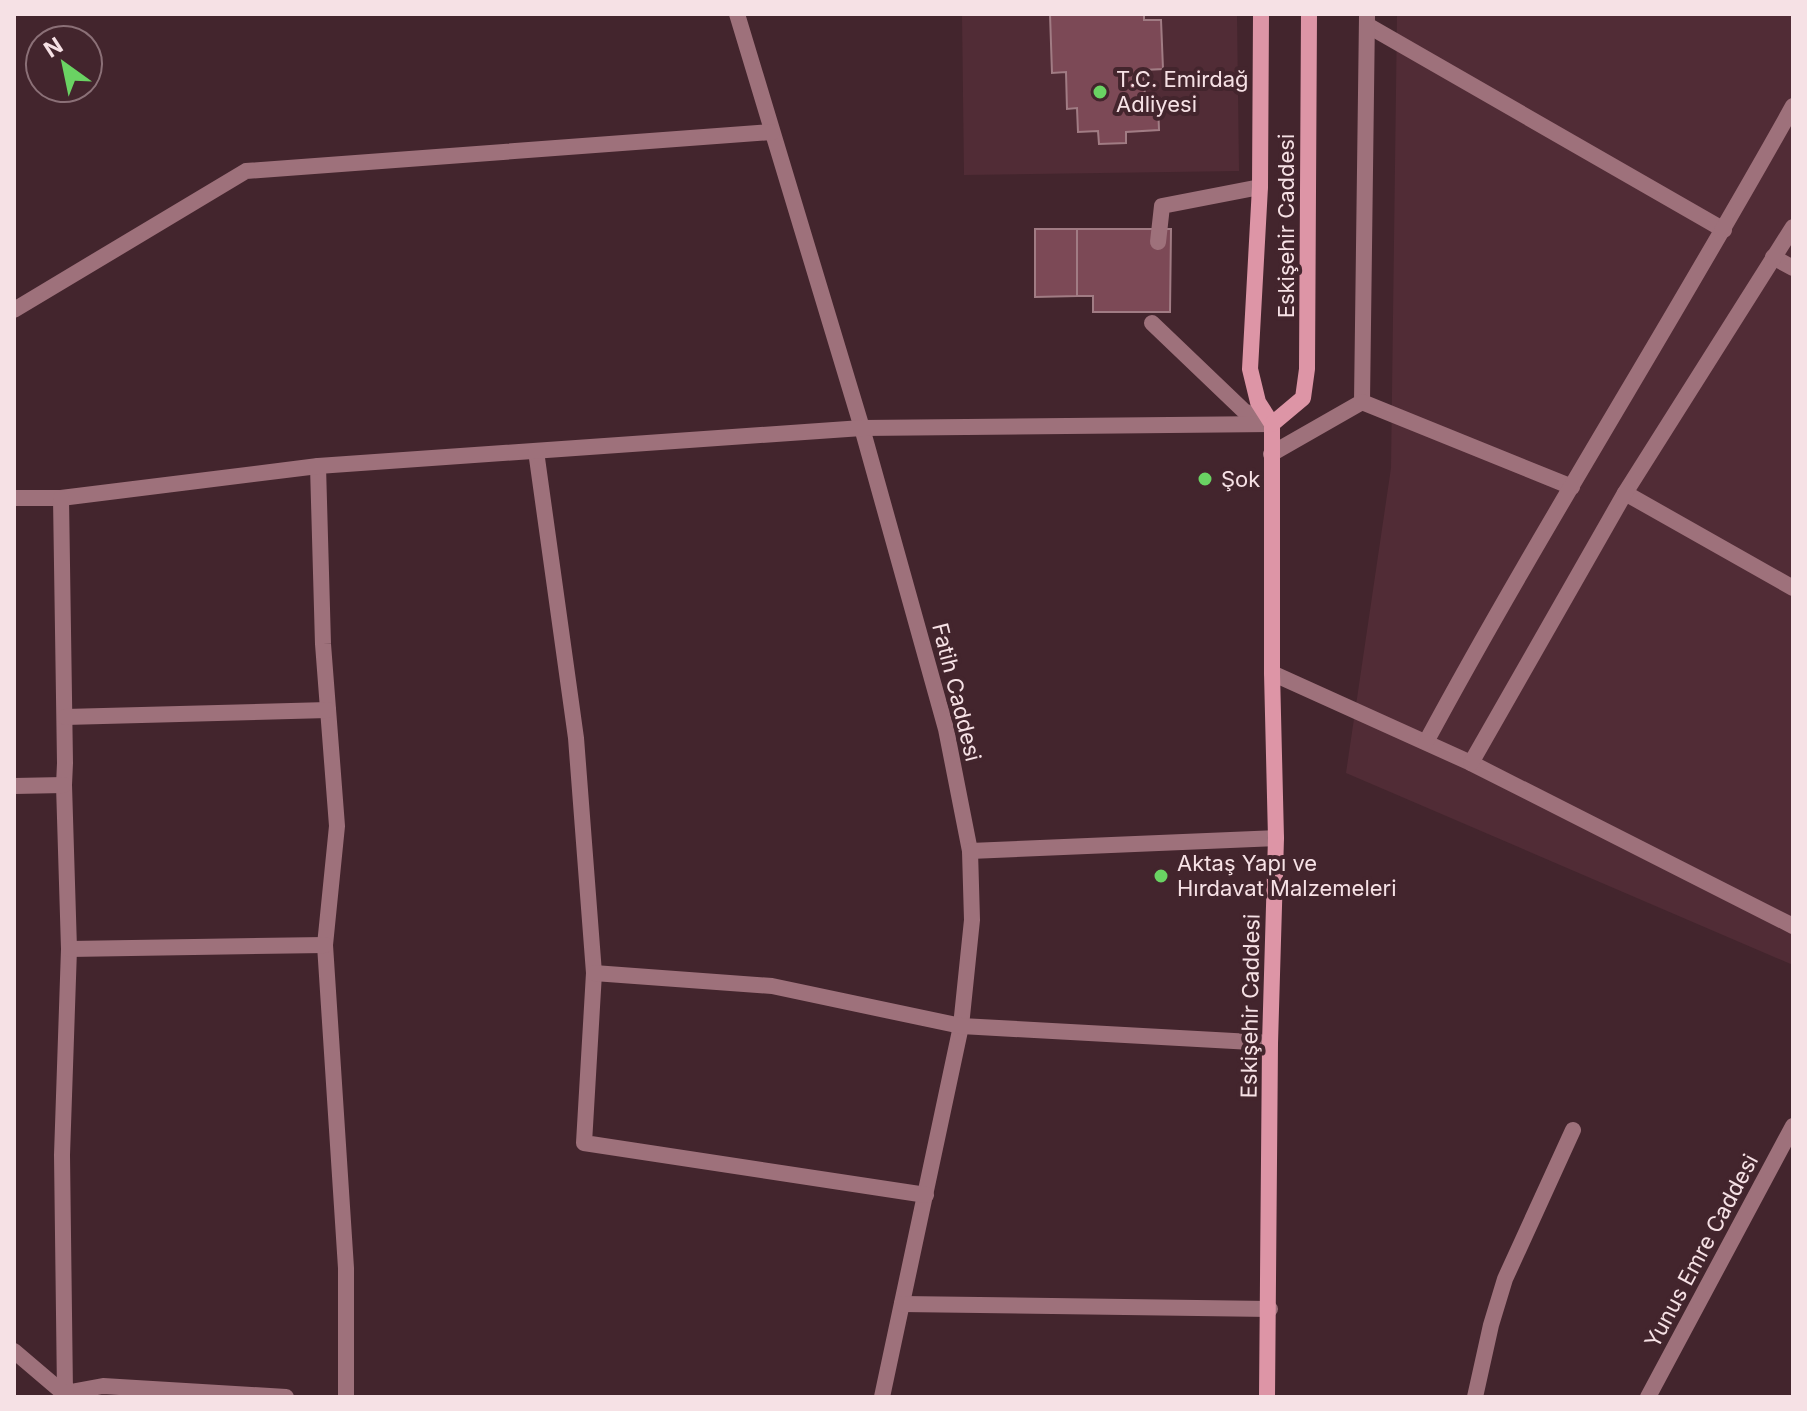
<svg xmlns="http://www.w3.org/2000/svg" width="1807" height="1411" font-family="Inter,sans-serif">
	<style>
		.built { fill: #512c36 }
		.building { fill: #7c4956; stroke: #a17c84; stroke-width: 2 }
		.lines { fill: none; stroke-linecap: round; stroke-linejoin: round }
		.lane { stroke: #9e717b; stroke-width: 16 }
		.street { stroke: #9e717b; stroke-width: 16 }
		.secondary { stroke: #dd95a6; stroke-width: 16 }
		.poi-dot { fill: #6ad363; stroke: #43252d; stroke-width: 3 }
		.labels { text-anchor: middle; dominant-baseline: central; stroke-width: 8; stroke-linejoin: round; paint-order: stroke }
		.poi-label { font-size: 22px; fill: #f6e1e5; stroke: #43252d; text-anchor: start }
		.street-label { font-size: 22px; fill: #f6e1e5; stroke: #43252d }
	</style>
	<rect width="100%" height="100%" fill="#43252d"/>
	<g class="built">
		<path d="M962,14H1237L1239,171L964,175Z"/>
		<path d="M1397,14H1793V965L1346,773L1391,468Z"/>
	</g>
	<g class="building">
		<path d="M1050,14H1144V20H1161L1163,69L1144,70L1145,102H1158L1159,130L1126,132V143L1099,144L1098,131L1078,132L1077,108L1067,109L1066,72L1052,73Z"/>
		<path d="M1035,229H1077V296L1035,297Z"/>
		<path d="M1077,229H1171L1170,312H1093V296H1077Z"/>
	</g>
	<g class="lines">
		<g class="lane">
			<path d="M1158,242L1162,206L1260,187"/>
			<path d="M1152,323L1244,411L1272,424"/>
		</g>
		<g class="street">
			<path d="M737,14L862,428L946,729L970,851L972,920L961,1026L882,1397"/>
			<path d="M1367,25L1724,230"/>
			<path d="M1773,257L1793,268"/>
			<path d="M14,310L246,171L772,132"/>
			<path d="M1362,402L1367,16"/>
			<path d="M536,451L576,738L594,973L584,1143L926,1195"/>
			<path d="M1271,454L1362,402L1572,487"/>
			<path d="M318,466L323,644L337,826L325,945L346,1268V1397"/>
			<path d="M1625,493L1793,588"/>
			<path d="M14,498H61L318,466L862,428L1272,424"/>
			<path d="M61,498L65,763L64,785L69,949L62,1155L65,1393L103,1386L286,1397"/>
			<path d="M1272,673L1471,763L1793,926"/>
			<path d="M65,717L328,710"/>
			<path d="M1426,742C1542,527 1674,320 1793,106"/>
			<path d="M1471,763L1625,493L1793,227"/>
			<path d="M14,786L64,785"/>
			<path d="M970,851L1276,838"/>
			<path d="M69,949L325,945"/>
			<path d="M594,973L772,986L961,1026L1270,1043"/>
			<path d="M902,1304L1270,1309"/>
			<path d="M14,1351L68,1397"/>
			<path d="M1475,1397L1491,1325L1505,1279L1573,1130"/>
			<path d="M1648,1397L1793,1126"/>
		</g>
		<g class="secondary">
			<path d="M1261,14L1260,187L1250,369L1258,402L1272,424V673L1276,838L1270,1043L1267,1397"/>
			<path d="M1272,424L1303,398L1307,369L1309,14"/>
		</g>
	</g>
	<g class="poi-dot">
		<circle cx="1100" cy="92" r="8"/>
		<circle cx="1205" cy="479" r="8"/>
		<circle cx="1161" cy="876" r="8"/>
	</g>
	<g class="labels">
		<g class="poi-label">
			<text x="1116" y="79">T.C. Emirdağ<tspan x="1116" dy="25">Adliyesi</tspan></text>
			<text x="1221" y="479">Şok</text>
			<text x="1177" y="863">Aktaş Yapı ve<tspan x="1177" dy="25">Hırdavat Malzemeleri</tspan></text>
		</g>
		<g class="street-label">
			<text transform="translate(1286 226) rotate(-90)">Eskişehir Caddesi</text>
			<text transform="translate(957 692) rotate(76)">Fatih Caddesi</text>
			<text transform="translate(1250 1006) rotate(-89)">Eskişehir Caddesi</text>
			<text transform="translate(1701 1251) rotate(-62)">Yunus Emre Caddesi</text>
		</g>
	</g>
	<rect width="1807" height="1411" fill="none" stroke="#f6e1e5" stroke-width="32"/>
	<g transform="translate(64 64) rotate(327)"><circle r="38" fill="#43252d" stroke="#8b7077" stroke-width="2"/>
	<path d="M0-6L14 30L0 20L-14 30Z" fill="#6ad363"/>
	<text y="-12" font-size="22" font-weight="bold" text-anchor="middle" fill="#f6e1e5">N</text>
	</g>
</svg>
